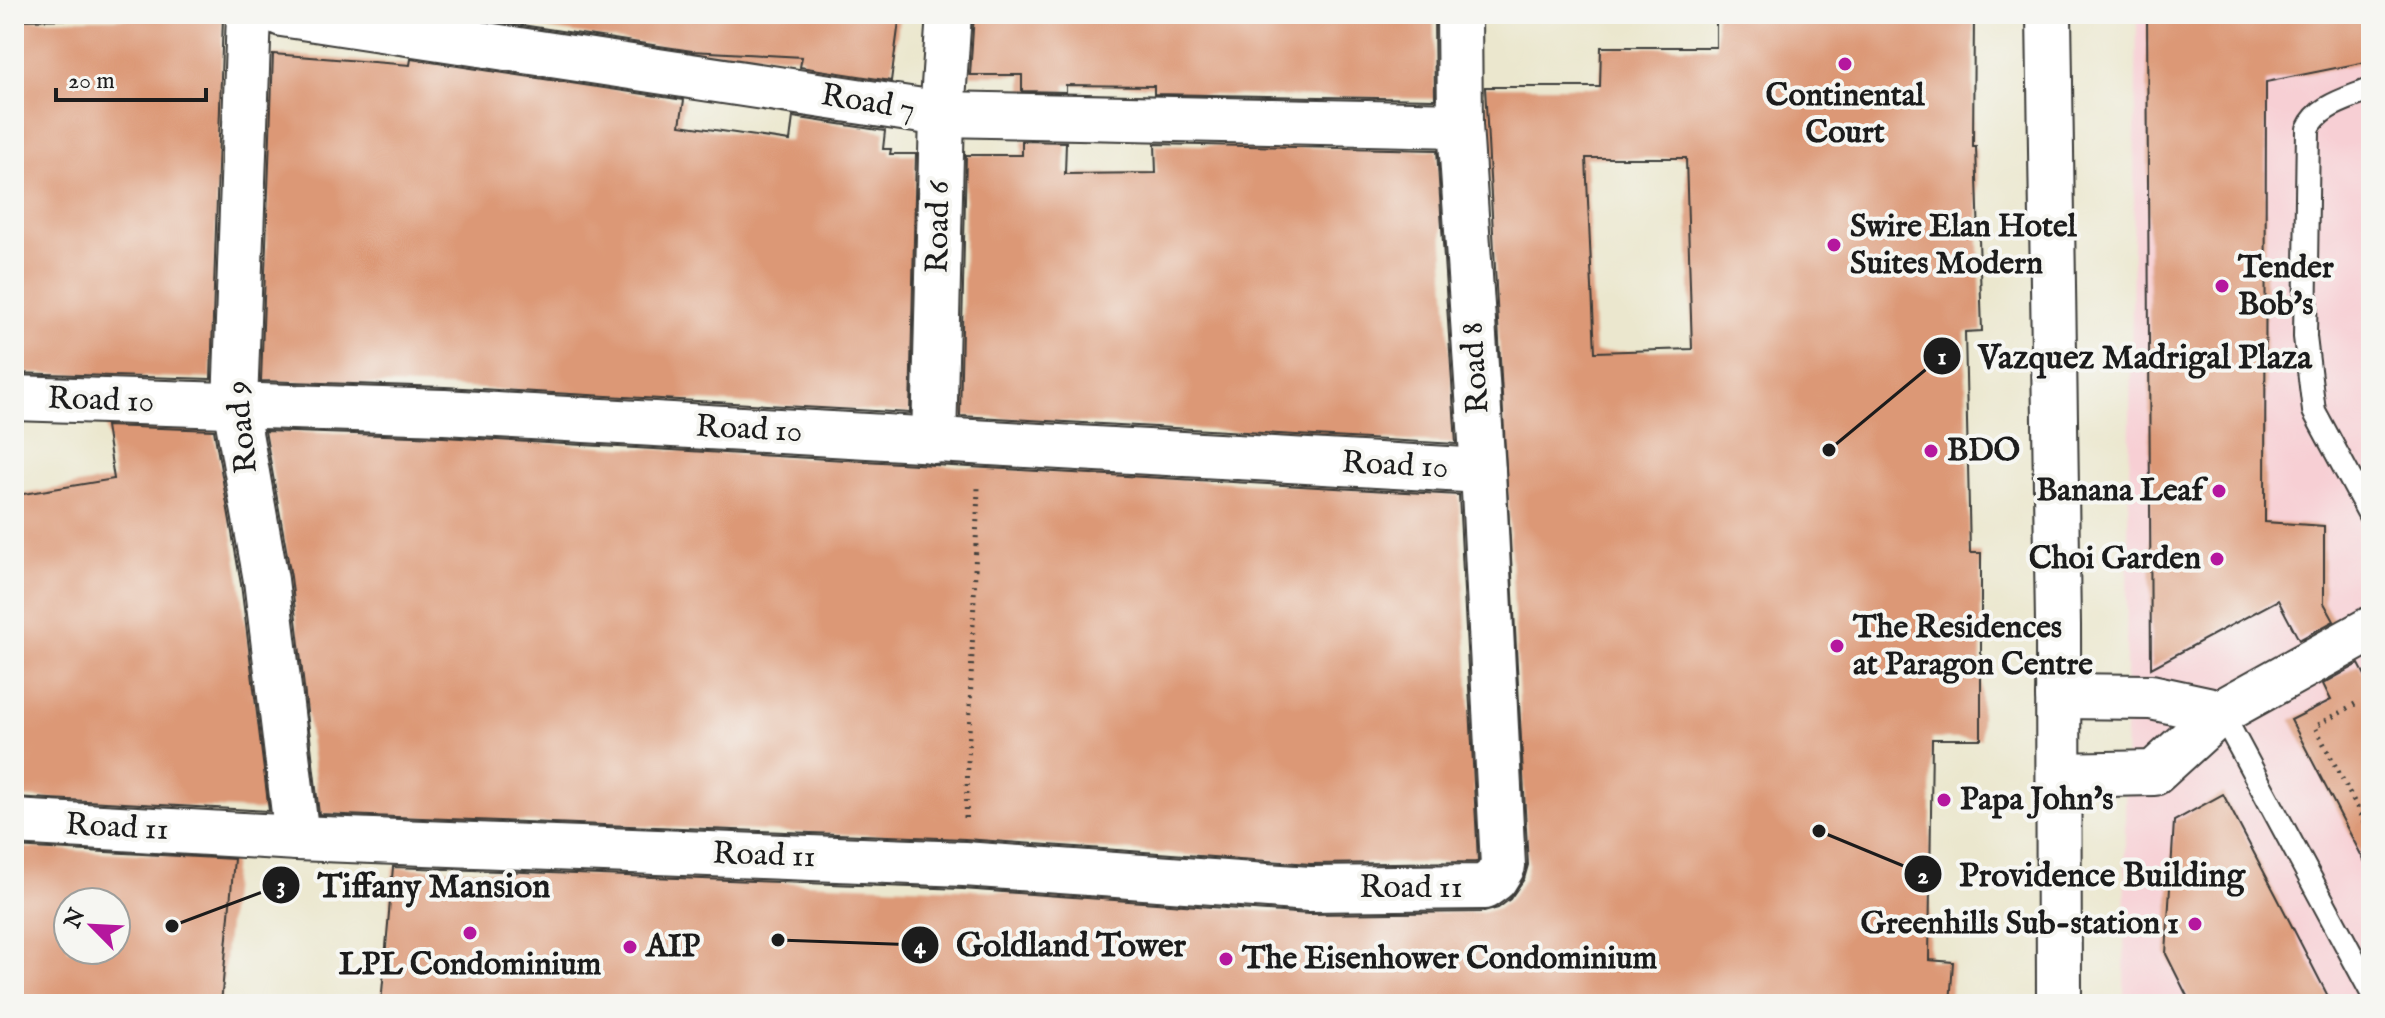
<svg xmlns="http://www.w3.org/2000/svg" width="2385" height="1018" font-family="'IM FELL English',serif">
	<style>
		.built { fill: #f7cfd4 }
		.building { fill: #dc9876; fill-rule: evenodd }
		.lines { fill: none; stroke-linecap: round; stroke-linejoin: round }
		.service-casing { stroke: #3b3a37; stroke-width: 26 }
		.minor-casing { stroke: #3b3a37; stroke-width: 48 }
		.tertiary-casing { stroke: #3b3a37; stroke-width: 48 }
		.path { stroke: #3b3a37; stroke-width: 5; stroke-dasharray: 2 6; stroke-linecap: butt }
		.service { stroke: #fff; stroke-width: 22 }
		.minor { stroke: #fff; stroke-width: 44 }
		.tertiary { stroke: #fff; stroke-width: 44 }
		.poi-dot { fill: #b5179e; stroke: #f6f6f2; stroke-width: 3 }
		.labels { text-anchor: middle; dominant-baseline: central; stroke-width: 8; stroke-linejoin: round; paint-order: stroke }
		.poi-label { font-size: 32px; font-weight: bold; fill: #1c1c1c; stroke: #f6f6f2; text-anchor: start }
		.street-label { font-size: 32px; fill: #1c1c1c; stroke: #f6f6f2 }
		.leader { fill: none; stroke: #1c1c1c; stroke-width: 3 }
		.callout-dot { fill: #1c1c1c; stroke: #f6f6f2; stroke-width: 3 }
		.mark-label { font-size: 24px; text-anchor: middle; font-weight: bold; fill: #fff }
		.callout-label { font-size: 34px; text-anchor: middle; font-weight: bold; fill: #1c1c1c; stroke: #f6f6f2; stroke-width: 8; stroke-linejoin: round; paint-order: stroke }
	</style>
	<rect width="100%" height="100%" fill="#f6f6f2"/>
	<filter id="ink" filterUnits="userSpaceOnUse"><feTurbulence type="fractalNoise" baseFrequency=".0125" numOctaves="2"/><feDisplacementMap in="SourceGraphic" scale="16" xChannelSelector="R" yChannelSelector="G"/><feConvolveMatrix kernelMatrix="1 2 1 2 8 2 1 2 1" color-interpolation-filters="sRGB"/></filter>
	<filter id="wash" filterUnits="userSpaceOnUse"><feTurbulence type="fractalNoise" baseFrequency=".006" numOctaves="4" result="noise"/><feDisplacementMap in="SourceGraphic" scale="32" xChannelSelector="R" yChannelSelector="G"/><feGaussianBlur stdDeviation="1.8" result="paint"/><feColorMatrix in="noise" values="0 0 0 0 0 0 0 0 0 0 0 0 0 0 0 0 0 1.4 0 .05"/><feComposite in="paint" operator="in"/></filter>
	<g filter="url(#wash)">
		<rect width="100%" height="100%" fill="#ebe7ce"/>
		<path class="built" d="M2137,14H2371V1004H2124L2126,653Z"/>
		<g id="blocks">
			<g class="building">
				<path d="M449,14H900L891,81L800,67L802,57L692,51Z"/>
				<path d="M974,14H1434L1435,99L1154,94V86L1066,85V92L1022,91V75H970Z"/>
				<path d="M1716,14H1974L1973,147H1976L1982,331L1965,332L1970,553H1981V739H1932L1929,960L1953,962L1950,1004H381L393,867L963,889L1309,914L1484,912L1498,908L1510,899L1524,879L1528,865L1485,87H1600L1601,47H1716ZM1586,158H1686L1692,349L1595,352Z"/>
				<path d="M2147,14H2371V61L2266,82L2265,522L2324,526V603L2334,621L2299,640L2278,600L2151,668Z"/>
				<path d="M223,17L211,379L14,373V20Z"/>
				<path d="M273,54L410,65L411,59L684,100L680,125L790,141L793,117L885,131L883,149H891L890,154H916L910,413L445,387L261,381Z"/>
				<path d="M1022,141L1066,142L1065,174L1156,173L1155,144L1437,150L1456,444L960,416L966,155H1022Z"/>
				<path d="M106,426L214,430L241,584L269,811L14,797L17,495L114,479Z"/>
				<path d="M265,431L443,437L1459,495L1478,860L1476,862L1310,864L965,839L319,814L291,577Z"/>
				<path d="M2359,664L2368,681L2371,680V874L2291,720L2331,700L2323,684Z"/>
				<path d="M2223,794L2276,895L2332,1004H2191L2166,954L2174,821Z"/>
				<path d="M14,847L234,859L221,1004H14ZM68,902H116V950H68Z"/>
			</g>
		</g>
	</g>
	<g filter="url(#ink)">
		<use href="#blocks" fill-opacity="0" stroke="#3b3a37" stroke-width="2"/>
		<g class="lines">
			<defs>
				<g id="service">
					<path d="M2371,89C2349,99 2318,105 2308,129L2305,337L2314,411L2371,517"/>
					<path d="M2221,712L2371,991"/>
				</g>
				<g id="minor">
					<path d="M249,14L235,405L266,580L297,838"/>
					<path d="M282,14L942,114L1460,125"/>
					<path d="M14,398L444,412L1483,471"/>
					<path d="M934,441L942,114L949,14"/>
					<path d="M2058,696L2151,697L2221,712"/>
					<path d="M2059,775L2154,773L2221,712L2371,629"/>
					<path d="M14,822L297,838L964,864L1309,889L1484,887L1495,879L1503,866L1483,471L1460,125L1459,14"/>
				</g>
				<path id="tertiary" d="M2049,14L2058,625L2059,1004"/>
			</defs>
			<use href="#service" class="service-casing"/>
			<use href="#minor" class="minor-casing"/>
			<use href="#tertiary" class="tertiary-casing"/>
			<g class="path">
				<path d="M2355,704L2315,727L2371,834"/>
				<path d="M966,818L978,488"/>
			</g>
			<use href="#service" class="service"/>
			<use href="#minor" class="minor"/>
			<use href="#tertiary" class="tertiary"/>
		</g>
	</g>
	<g class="poi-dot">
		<circle cx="1845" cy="64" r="8"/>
		<circle cx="1834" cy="245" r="8"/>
		<circle cx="2222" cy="286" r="8"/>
		<circle cx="1931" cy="451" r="8"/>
		<circle cx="2219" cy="491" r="8"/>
		<circle cx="2217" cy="559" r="8"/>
		<circle cx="1837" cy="646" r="8"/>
		<circle cx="1944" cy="800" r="8"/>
		<circle cx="2195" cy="924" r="8"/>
		<circle cx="470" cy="933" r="8"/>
		<circle cx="630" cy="947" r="8"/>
		<circle cx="1226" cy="959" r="8"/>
	</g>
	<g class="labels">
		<g class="poi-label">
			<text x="1845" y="96" text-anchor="middle">Continental<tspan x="1845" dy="37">Court</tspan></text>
			<text x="1850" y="227">Swire Elan Hotel<tspan x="1850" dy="37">Suites Modern</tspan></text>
			<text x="2238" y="268">Tender<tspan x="2238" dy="37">Bob's</tspan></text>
			<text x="1947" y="451">BDO</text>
			<text x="2203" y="491" text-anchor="end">Banana Leaf</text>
			<text x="2201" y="559" text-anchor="end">Choi Garden</text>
			<text x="1853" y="628">The Residences<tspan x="1853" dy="37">at Paragon Centre</tspan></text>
			<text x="1960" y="800">Papa John's</text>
			<text x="2179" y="924" text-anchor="end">Greenhills Sub-station 1</text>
			<text x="646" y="947">AIP</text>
			<text x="1242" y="959">The Eisenhower Condominium</text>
			<text x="470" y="965" text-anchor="middle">LPL Condominium</text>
		</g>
		<g class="street-label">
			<text transform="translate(868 103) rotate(9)">Road 7</text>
			<text transform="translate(939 227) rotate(-89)">Road 6</text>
			<text transform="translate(1476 368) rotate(-94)">Road 8</text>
			<text transform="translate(101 401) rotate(2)">Road 10</text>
			<text transform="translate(243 427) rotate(-96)">Road 9</text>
			<text transform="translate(749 430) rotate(3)">Road 10</text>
			<text transform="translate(1395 466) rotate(3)">Road 10</text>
			<text transform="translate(117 828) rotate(3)">Road 11</text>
			<text transform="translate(764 856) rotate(2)">Road 11</text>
			<text x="1411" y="888">Road 11</text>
		</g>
	</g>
	<path class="leader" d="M1829 450L1942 356M1819 831L1923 874M172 926L281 885M778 940L920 945"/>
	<g class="callout-dot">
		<circle cx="1829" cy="450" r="8"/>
		<circle cx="1819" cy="831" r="8"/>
		<circle cx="172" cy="926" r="8"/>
		<circle cx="778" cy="940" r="8"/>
		<circle cx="1942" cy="356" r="20"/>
		<circle cx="1923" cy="874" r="20"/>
		<circle cx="281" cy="885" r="20"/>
		<circle cx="920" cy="945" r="20"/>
	</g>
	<g class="mark-label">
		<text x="1942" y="364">1</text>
		<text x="1923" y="883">2</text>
		<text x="281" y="893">3</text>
		<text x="920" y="953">4</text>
	</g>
	<g class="callout-label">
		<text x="2145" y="368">Vazquez Madrigal Plaza</text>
		<text x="2102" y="886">Providence Building</text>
		<text x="434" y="897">Tiffany Mansion</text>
		<text x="1071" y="956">Goldland Tower</text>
	</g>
	<rect width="2385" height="1018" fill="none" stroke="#f6f6f2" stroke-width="48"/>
	<g transform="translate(92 926) rotate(294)"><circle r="38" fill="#f6f6f2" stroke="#9f9f9c" stroke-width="2"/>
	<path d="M0-6L14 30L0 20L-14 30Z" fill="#b5179e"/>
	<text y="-12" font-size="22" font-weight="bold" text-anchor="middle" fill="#1c1c1c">N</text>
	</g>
	<path d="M56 88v12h150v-12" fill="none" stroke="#1c1c1c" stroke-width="4"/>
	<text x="68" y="88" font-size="24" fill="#1c1c1c" stroke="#f6f6f2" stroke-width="6" paint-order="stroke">20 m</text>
</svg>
